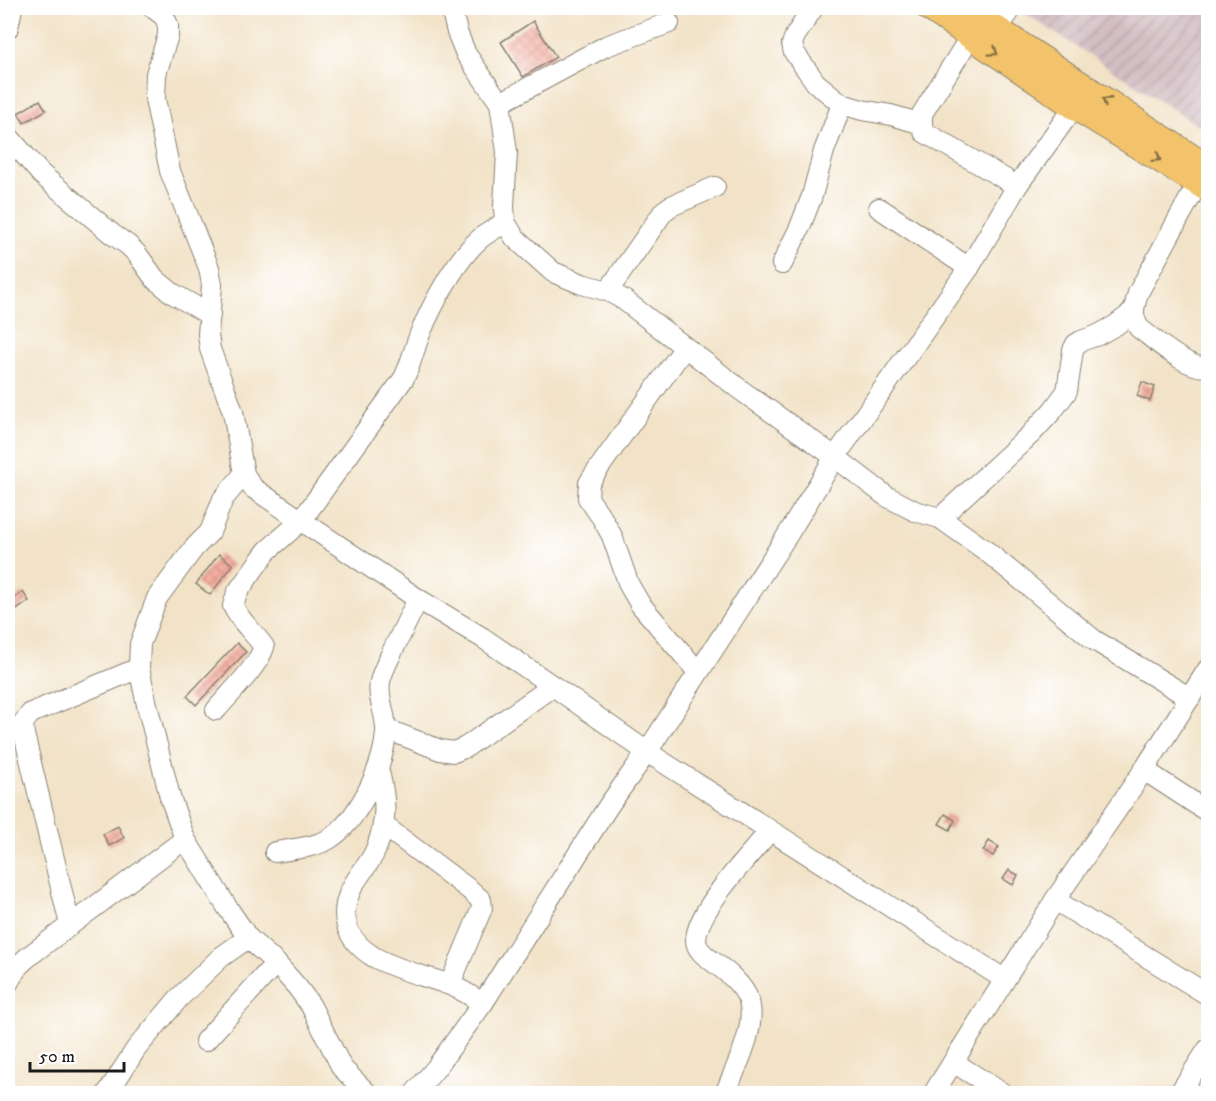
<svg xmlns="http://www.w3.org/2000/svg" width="1216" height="1101" font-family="'IM FELL DW Pica',serif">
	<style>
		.industrial { fill: url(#industrial-furrows) }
		.building { fill: url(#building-cross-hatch) }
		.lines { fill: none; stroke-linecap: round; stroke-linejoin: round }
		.minor-casing { stroke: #878072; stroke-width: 22 }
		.major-casing { stroke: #878072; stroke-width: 26 }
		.minor { stroke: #fff; stroke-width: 20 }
		.major { stroke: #f2c36a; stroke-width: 24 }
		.oneway { stroke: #877043 }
	</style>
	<defs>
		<pattern id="industrial-furrows" width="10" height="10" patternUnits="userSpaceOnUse" patternTransform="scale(1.5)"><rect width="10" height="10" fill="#d2bec3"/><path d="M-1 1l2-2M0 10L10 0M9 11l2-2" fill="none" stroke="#b4a3a7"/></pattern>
		<pattern id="building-cross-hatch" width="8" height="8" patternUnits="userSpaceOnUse" patternTransform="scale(1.5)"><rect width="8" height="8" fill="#f5aea0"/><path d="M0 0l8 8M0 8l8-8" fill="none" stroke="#d19589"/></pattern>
	</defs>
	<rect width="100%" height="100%" fill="#fff"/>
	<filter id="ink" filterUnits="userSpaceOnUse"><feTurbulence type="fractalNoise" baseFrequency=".0167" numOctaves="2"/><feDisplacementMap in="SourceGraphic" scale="12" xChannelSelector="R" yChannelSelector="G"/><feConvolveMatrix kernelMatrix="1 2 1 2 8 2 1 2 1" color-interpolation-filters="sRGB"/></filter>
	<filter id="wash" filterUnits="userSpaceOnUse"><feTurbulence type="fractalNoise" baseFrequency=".008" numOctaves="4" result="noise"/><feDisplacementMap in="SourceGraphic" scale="24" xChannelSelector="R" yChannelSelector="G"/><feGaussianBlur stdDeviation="1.35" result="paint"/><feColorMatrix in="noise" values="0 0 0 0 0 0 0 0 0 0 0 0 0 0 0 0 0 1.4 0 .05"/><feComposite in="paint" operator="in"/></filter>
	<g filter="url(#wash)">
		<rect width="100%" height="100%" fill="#f2e3c8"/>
		<path class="industrial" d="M1017,8H1208V132Z"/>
		<g id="blocks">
			<g class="building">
				<path d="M533,21L556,57L523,77L501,42Z"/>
				<path d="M40,100L46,110L24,123L18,113Z"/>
				<path d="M1142,382L1155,387L1150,401L1137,396Z"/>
				<path d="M219,554L233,565L210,595L196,584Z"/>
				<path d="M23,592L29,601L8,616V603Z"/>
				<path d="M237,643L246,652L196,705L187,696Z"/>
				<path d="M945,814L955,820L950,830L939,824Z"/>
				<path d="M118,826L124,838L109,846L103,834Z"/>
				<path d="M989,841L999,847L993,856L983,851Z"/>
				<path d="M1009,870L1018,875L1013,885L1003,879Z"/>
			</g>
		</g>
	</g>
	<g filter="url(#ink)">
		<use href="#blocks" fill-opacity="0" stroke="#878072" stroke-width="1.5"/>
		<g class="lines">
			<defs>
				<g id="minor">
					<path d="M153,8L164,16L168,25V35L156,74L155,99L170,171L209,268L212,285L208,334L210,349L233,412L244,474L253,488L418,599L483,638L553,686L647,752L1004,979"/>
					<path d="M451,8L457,32L466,54L500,103L507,152L504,206L505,222L515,238L553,272L582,284L608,291L624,300L742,391L835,457L886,496L915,511L940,518L985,550L1094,640L1190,698"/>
					<path d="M813,8L795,36L792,44L794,52L816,83L842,104L862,110L891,115L922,124"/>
					<path d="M8,28L12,8"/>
					<path d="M998,28L1012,8"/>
					<path d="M970,37L922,114V124L924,132L1017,186"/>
					<path d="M500,103L606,46L669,23"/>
					<path d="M8,136L41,174L112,234L128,245L137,254L155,279L172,293L210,315"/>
					<path d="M1198,183L1138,293C1134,308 1131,314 1139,328C1154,339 1190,372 1208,366"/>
					<path d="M879,208L969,268"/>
					<path d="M782,264L800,227L812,196L824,151L842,104"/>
					<path d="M608,291L664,211L671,206L715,187"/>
					<path d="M685,347L594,475L589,483L588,498L602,518L612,536L629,585L640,604L698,672"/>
					<path d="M244,474L223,499L210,532L194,548L157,598L140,644L139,668L147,705L170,797L185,839L227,907L248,938L276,963L298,988L311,1006L342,1068L368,1094"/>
					<path d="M940,518L1031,434L1053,410L1067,391L1073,350L1076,344L1081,341L1098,335L1116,325L1133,312"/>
					<path d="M216,710C230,693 257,668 264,647C255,633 240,622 233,606L237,593L258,563L268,550L301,521L404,378C411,364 414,349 420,334C432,305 457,257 482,237C489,232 498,227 505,222"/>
					<path d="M386,729L440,750L454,752L466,747L553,686"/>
					<path d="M378,768C386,798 388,819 376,849C370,865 356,876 350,892C338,919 349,942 374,957C397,970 422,975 447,984C460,988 472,997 483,1003"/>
					<path d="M1144,770L1208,812"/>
					<path d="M383,825L470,890L481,900L482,908L450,984"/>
					<path d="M275,852C293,849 313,848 329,839C358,821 384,766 386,732C387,715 377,700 380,682C382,671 389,659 394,648C402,632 410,615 418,599"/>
					<path d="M1055,900L1208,995"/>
					<path d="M70,925L24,734L23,723L31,713L139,668"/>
					<path d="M8,983L18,966L29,956L185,839"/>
					<path d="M205,1041L276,963"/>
					<path d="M953,1062L1004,1094"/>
					<path d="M107,1094L136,1049L179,998L221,957L248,938"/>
					<path d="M414,1094L436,1068L483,1003L609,805L647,752L790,531L835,457L969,268L1017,186L1074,107"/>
					<path d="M725,1094C735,1068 757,1029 749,1001C743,984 726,971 712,961C705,956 696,949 696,940C696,911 751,853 770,831"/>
					<path d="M933,1094L1055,900L1144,770L1208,669"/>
					<path d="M1179,1094L1208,1049"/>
				</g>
				<g id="major">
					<path d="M928,8L1074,107L1208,190"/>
					<path d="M966,8L1208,167"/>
				</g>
			</defs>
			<use href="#minor" class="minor-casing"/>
			<use href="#major" class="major-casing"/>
			<use href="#minor" class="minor"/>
			<use href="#major" class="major"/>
		</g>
		<defs><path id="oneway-chevron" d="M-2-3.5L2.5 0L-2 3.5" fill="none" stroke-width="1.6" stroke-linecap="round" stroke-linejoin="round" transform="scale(1.5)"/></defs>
		<g class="oneway">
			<use href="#oneway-chevron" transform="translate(994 52) rotate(34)"/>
			<use href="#oneway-chevron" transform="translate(1106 101) rotate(-147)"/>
			<use href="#oneway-chevron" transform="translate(1157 158) rotate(32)"/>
		</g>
	</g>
	<rect width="1216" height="1101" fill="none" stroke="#fff" stroke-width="30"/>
	<path d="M30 1062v9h94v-9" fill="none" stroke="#1c1c1c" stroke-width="3"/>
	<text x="39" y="1062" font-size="18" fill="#1c1c1c" stroke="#ffffff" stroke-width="4.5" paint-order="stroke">50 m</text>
</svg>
